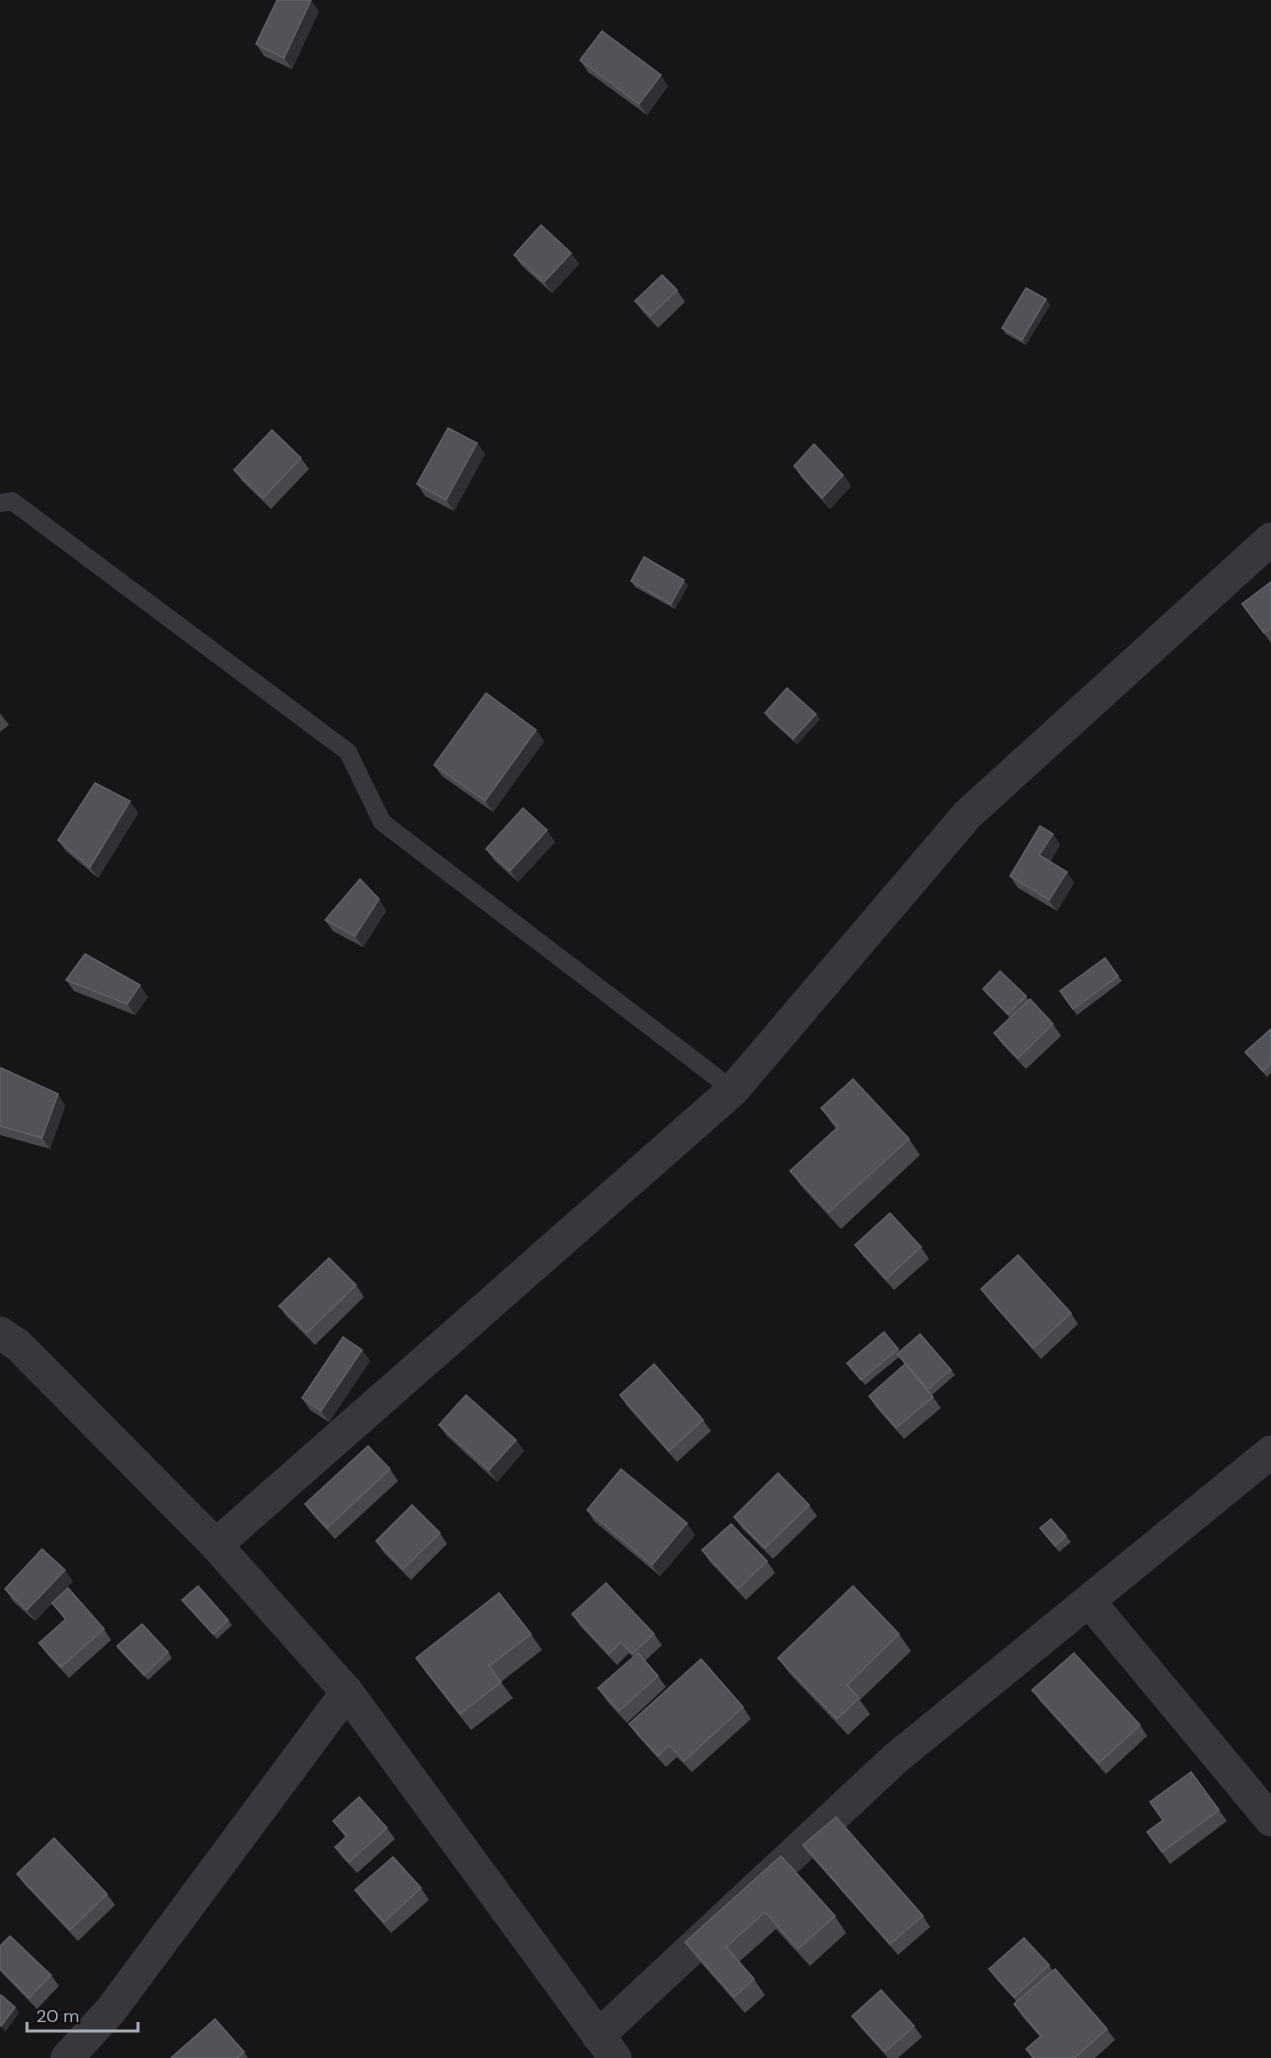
<svg xmlns="http://www.w3.org/2000/svg" width="1271" height="2058" font-family="'DM Sans',sans-serif">
	<style>
		.lines { fill: none; stroke-linecap: round; stroke-linejoin: round }
		.service { stroke: #37383d; stroke-width: 18 }
		.minor { stroke: #37383d; stroke-width: 33 }
		.tertiary { stroke: #37383d; stroke-width: 33 }
		.wall { fill: #47494d }
		.shaded-wall { fill: #2f3033 }
		.building { fill: #525359; stroke: #5f6168; stroke-width: 1.5 }
	</style>
	<rect width="100%" height="100%" fill="#161618"/>
	<g class="lines">
		<path class="service" d="M0,503L12,501L348,752L382,822L733,1090"/>
		<g class="minor">
			<path d="M216,1545L733,1090L968,814L1271,539"/>
			<path d="M1089,1601L1271,1820"/>
			<path d="M598,2036L896,1758L1271,1452"/>
			<path d="M67,2058L111,2010L347,1692"/>
		</g>
		<path class="tertiary" d="M0,1333L18,1345L216,1545L347,1692L615,2058"/>
	</g>
	<g class="wall">
		<path d="M319,11L292,69L264,56L256,44Z"/>
		<path d="M580,60L668,86L647,115L588,72Z"/>
		<path d="M571,253L579,264L552,293L522,266L514,255Z"/>
		<path d="M677,290L685,302L658,328L643,312L635,301Z"/>
		<path d="M1046,299L1050,305L1026,345L1006,334L1002,328Z"/>
		<path d="M477,443L485,454L454,511L425,496L417,484Z"/>
		<path d="M301,458L309,469L271,509L242,481L234,470Z"/>
		<path d="M794,466L843,475L851,486L830,509L802,478Z"/>
		<path d="M631,581L688,585L675,609L635,587Z"/>
		<path d="M1271,582V643L1242,604Z"/>
		<path d="M0,713L9,725L0,732Z"/>
		<path d="M765,713L816,714L820,719L797,744L769,719Z"/>
		<path d="M536,730L544,741L493,812L442,776L434,765Z"/>
		<path d="M130,801L138,813L98,878L66,851L58,840Z"/>
		<path d="M1053,834L1060,845L1050,862L1067,872L1074,883L1057,911L1018,888L1010,876Z"/>
		<path d="M555,842L518,882L494,860L486,849Z"/>
		<path d="M379,899L386,911L363,947L333,931L325,920Z"/>
		<path d="M1105,958L1122,981L1077,1015L1060,991Z"/>
		<path d="M66,980L148,997L135,1015L74,991Z"/>
		<path d="M983,989L1026,996L1029,1001L1053,1024L1061,1036L1026,1069L1002,1044L994,1033L1010,1018L987,994Z"/>
		<path d="M1271,1029V1073L1267,1077L1245,1052Z"/>
		<path d="M0,1071L58,1094L65,1106L50,1149L0,1135Z"/>
		<path d="M821,1108L909,1139L920,1155L841,1229L802,1187L790,1171L836,1129Z"/>
		<path d="M855,1245L921,1247L929,1259L894,1290L863,1256Z"/>
		<path d="M356,1285L364,1297L315,1345L287,1317L279,1306Z"/>
		<path d="M981,1289L1071,1313L1078,1324L1041,1359L989,1300Z"/>
		<path d="M898,1349L900,1352L951,1370L955,1375L932,1395L899,1357L865,1385L847,1363Z"/>
		<path d="M362,1350L370,1361L329,1422L310,1410L302,1398Z"/>
		<path d="M620,1395L703,1420L711,1431L677,1462L627,1406Z"/>
		<path d="M869,1396L933,1397L941,1408L904,1439L876,1407Z"/>
		<path d="M439,1425L516,1440L524,1451L497,1482L447,1436Z"/>
		<path d="M390,1469L398,1481L335,1539L313,1515L305,1504Z"/>
		<path d="M809,1505L817,1516L773,1559L742,1528L734,1517Z"/>
		<path d="M587,1510L695,1535L660,1576L594,1521Z"/>
		<path d="M1040,1528L1066,1536L1071,1542L1059,1552Z"/>
		<path d="M440,1533L447,1544L411,1580L384,1553L376,1541Z"/>
		<path d="M702,1550L767,1561L775,1573L746,1600L710,1562Z"/>
		<path d="M73,1581L54,1601L104,1629L111,1640L69,1678L47,1654L39,1643L65,1620L52,1603L35,1621L13,1601L5,1589Z"/>
		<path d="M182,1600L228,1620L232,1625L217,1639Z"/>
		<path d="M572,1614L654,1634L662,1645L645,1661L658,1676L666,1687L627,1723L606,1700L598,1688L633,1657L629,1653L617,1665L580,1626Z"/>
		<path d="M531,1634L542,1650L501,1682L513,1698L471,1730L427,1674L416,1658Z"/>
		<path d="M899,1634L911,1651L860,1700L870,1714L848,1735L790,1674L778,1658Z"/>
		<path d="M117,1646L168,1652L172,1658L148,1680L121,1652Z"/>
		<path d="M1032,1690L1140,1725L1147,1736L1106,1774L1040,1701Z"/>
		<path d="M743,1707L751,1719L692,1772L677,1757L666,1767L637,1735L629,1724Z"/>
		<path d="M1219,1810L1227,1821L1170,1864L1147,1832Z"/>
		<path d="M333,1821L387,1828L395,1839L357,1873L343,1858L335,1847L346,1838Z"/>
		<path d="M803,1845L923,1916L930,1927L898,1955L811,1856Z"/>
		<path d="M781,1856L835,1916L846,1933L810,1966L776,1929L739,1962L754,1979L765,1995L745,2013L697,1958L685,1942Z"/>
		<path d="M17,1874L107,1894L115,1905L78,1941L25,1885Z"/>
		<path d="M421,1888L429,1900L391,1933L363,1901L355,1890Z"/>
		<path d="M0,1946L51,1975L59,1986L37,2009L0,1971Z"/>
		<path d="M1049,1965L1053,1971L1107,2029L1115,2040L1095,2058H1032L1026,2049L1040,2037L1022,2016L1014,2004L1017,2002L997,1980L989,1969Z"/>
		<path d="M852,2016L914,2026L922,2037L898,2058H888L860,2027Z"/>
		<path d="M244,2052L248,2058H171Z"/>
	</g>
	<g class="shaded-wall">
		<path d="M311,0L319,11L292,69L284,58Z"/>
		<path d="M661,75L668,86L647,115L639,104Z"/>
		<path d="M571,253L579,264L552,293L544,282Z"/>
		<path d="M1046,299L1050,305L1026,345L1022,340Z"/>
		<path d="M477,443L485,454L454,511L446,500Z"/>
		<path d="M843,475L851,486L830,509L822,498Z"/>
		<path d="M684,580L688,585L675,609L671,604Z"/>
		<path d="M816,714L820,719L797,744L793,739Z"/>
		<path d="M536,730L544,741L493,812L485,801Z"/>
		<path d="M130,801L138,813L98,878L90,867Z"/>
		<path d="M547,830L555,842L518,882L510,871Z"/>
		<path d="M1053,834L1060,845L1047,867L1039,855Z"/>
		<path d="M1067,872L1074,883L1057,911L1049,900Z"/>
		<path d="M379,899L386,911L363,947L355,936Z"/>
		<path d="M140,985L148,997L135,1015L127,1004Z"/>
		<path d="M58,1094L65,1106L50,1149L42,1138Z"/>
		<path d="M362,1350L370,1361L329,1422L321,1411Z"/>
		<path d="M516,1440L524,1451L497,1482L489,1470Z"/>
		<path d="M687,1523L695,1535L660,1576L652,1565Z"/>
		<path d="M65,1570L73,1581L35,1621L27,1610Z"/>
		<path d="M15,2007L19,2013L5,2032L1,2026Z"/>
	</g>
	<g class="building">
		<path d="M277,0H311L284,58L256,44Z"/>
		<path d="M602,31L661,75L639,104L580,60Z"/>
		<path d="M541,225L571,253L544,282L514,255Z"/>
		<path d="M662,275L677,290L650,316L635,301Z"/>
		<path d="M1026,288L1046,299L1022,340L1002,328Z"/>
		<path d="M448,428L477,443L446,500L417,484Z"/>
		<path d="M272,430L301,458L263,498L234,470Z"/>
		<path d="M814,444L843,475L822,498L794,466Z"/>
		<path d="M644,557L684,580L671,604L631,581Z"/>
		<path d="M1271,582V628L1264,633L1242,604Z"/>
		<path d="M787,688L816,714L793,739L765,713Z"/>
		<path d="M486,693L536,730L485,801L434,765Z"/>
		<path d="M95,783L130,801L90,867L58,840Z"/>
		<path d="M523,808L547,830L510,871L486,849Z"/>
		<path d="M1040,826L1053,834L1039,855L1067,872L1049,900L1010,876Z"/>
		<path d="M360,879L379,899L355,936L325,920Z"/>
		<path d="M85,954L140,985L127,1004L66,980Z"/>
		<path d="M1105,958L1118,976L1073,1009L1060,991Z"/>
		<path d="M1000,971L1026,996L1008,1014L983,989Z"/>
		<path d="M1030,999L1053,1024L1018,1058L994,1033Z"/>
		<path d="M1271,1029V1063L1263,1071L1245,1052Z"/>
		<path d="M1,1068L58,1094L42,1138L0,1126V1071Z"/>
		<path d="M853,1079L909,1139L829,1212L790,1171L838,1127L821,1108Z"/>
		<path d="M890,1213L921,1247L886,1279L855,1245Z"/>
		<path d="M1018,1255L1071,1313L1033,1348L981,1289Z"/>
		<path d="M329,1258L356,1285L307,1333L279,1306Z"/>
		<path d="M884,1332L898,1349L861,1380L847,1363Z"/>
		<path d="M920,1334L951,1370L928,1389L897,1354Z"/>
		<path d="M343,1337L362,1350L321,1411L302,1398Z"/>
		<path d="M654,1364L703,1420L669,1451L620,1395Z"/>
		<path d="M905,1364L933,1397L896,1428L869,1396Z"/>
		<path d="M466,1395L516,1440L489,1470L439,1425Z"/>
		<path d="M368,1446L390,1469L327,1528L305,1504Z"/>
		<path d="M621,1469L687,1523L652,1565L587,1510Z"/>
		<path d="M778,1473L809,1505L765,1548L734,1517Z"/>
		<path d="M412,1505L440,1533L403,1569L376,1541Z"/>
		<path d="M1051,1519L1066,1536L1055,1546L1040,1528Z"/>
		<path d="M731,1524L767,1561L738,1589L702,1550Z"/>
		<path d="M42,1549L65,1570L27,1610L5,1589Z"/>
		<path d="M606,1583L654,1634L632,1654L621,1642L609,1654L572,1614Z"/>
		<path d="M198,1586L228,1620L213,1634L182,1600Z"/>
		<path d="M853,1586L899,1634L847,1685L859,1698L837,1719L778,1658Z"/>
		<path d="M68,1588L104,1629L61,1667L39,1643L66,1619L52,1603Z"/>
		<path d="M499,1593L531,1634L489,1666L501,1682L460,1714L416,1658Z"/>
		<path d="M142,1624L168,1652L144,1675L117,1646Z"/>
		<path d="M638,1653L658,1676L619,1711L598,1688Z"/>
		<path d="M1074,1653L1140,1725L1099,1763L1032,1690Z"/>
		<path d="M701,1659L743,1707L684,1761L669,1745L658,1756L629,1724Z"/>
		<path d="M1191,1772L1219,1810L1162,1852L1147,1832L1163,1820L1150,1802Z"/>
		<path d="M359,1797L387,1828L349,1862L335,1847L347,1836L333,1821Z"/>
		<path d="M836,1817L923,1916L890,1944L803,1845Z"/>
		<path d="M54,1838L107,1894L70,1930L17,1874Z"/>
		<path d="M781,1856L835,1916L798,1949L765,1912L726,1947L754,1979L734,1997L685,1942Z"/>
		<path d="M393,1857L421,1888L384,1922L355,1890Z"/>
		<path d="M10,1936L51,1975L29,1998L0,1968V1946Z"/>
		<path d="M1024,1938L1049,1965L1014,1997L989,1969Z"/>
		<path d="M1055,1969L1107,2029L1074,2058H1034L1026,2049L1041,2036L1014,2004Z"/>
		<path d="M881,1990L914,2026L885,2052L852,2016Z"/>
		<path d="M1,1995L15,2007L1,2026L0,2025V1997Z"/>
		<path d="M215,2019L244,2052L237,2058H171Z"/>
	</g>
	<path d="M27 2022v9h111v-9" fill="none" stroke="#a8adb8" stroke-width="3"/>
	<text x="36" y="2022" font-size="18" fill="#a8adb8" stroke="#111113" stroke-width="4.5" paint-order="stroke">20 m</text>
</svg>
